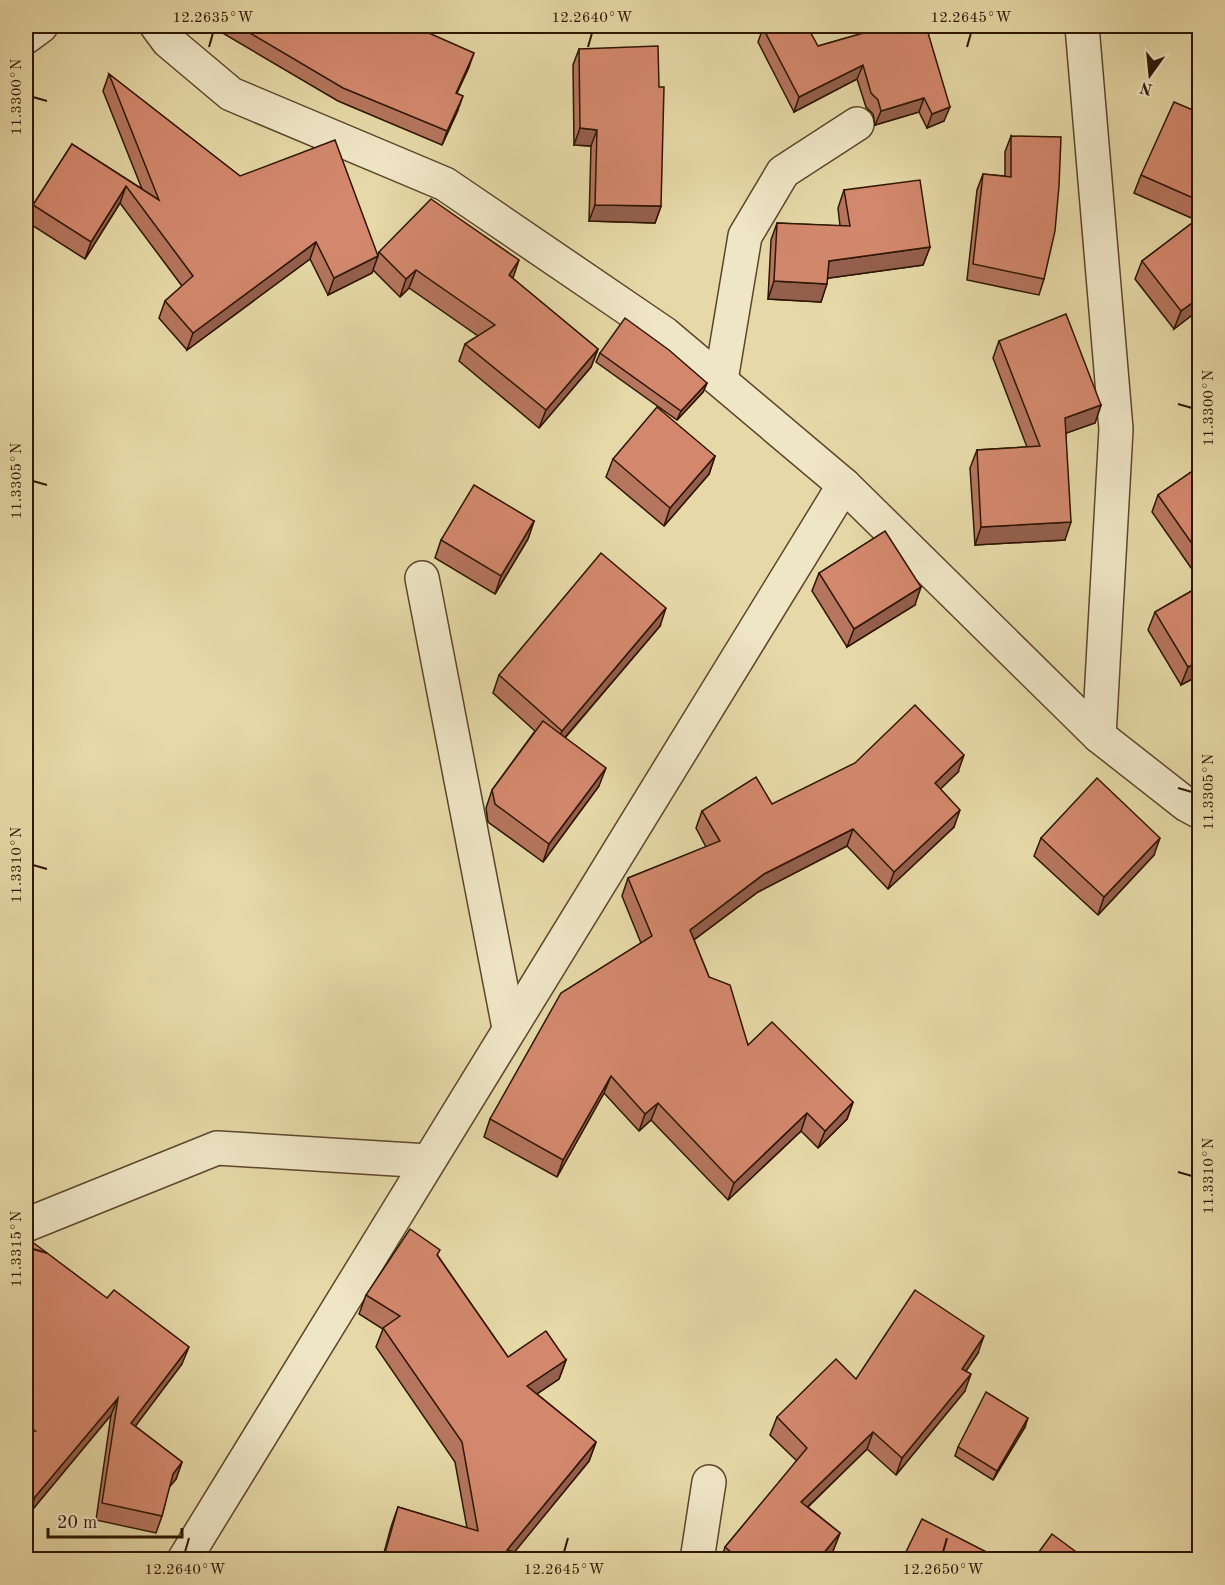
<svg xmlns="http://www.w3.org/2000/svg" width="1225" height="1585" font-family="'Old Standard TT',serif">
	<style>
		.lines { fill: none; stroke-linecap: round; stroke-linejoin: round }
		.street-casing { stroke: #5c462b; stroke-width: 36 }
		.street { stroke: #efe6c6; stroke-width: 33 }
		.wall { fill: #b5755e; stroke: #2e1502; stroke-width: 1.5 }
		.shaded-wall { fill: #945f4c; stroke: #2e1502; stroke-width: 1.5 }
		.building { fill: #d3886d; stroke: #2e1502; stroke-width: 1.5 }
		.ticks { fill: none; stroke: #2e1502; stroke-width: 2 }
		.neatline { fill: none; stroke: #2e1502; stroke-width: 2 }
		.ticks-label { font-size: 15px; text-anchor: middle; fill: #2e1502 }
	</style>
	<rect width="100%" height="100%" fill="#e6d9a7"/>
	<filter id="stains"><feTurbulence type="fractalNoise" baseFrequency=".00333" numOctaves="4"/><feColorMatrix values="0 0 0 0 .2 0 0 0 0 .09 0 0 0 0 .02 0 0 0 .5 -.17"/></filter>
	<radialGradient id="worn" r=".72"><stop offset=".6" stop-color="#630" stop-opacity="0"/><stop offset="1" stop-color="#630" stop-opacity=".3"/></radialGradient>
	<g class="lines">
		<defs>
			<g id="street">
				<path d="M157,26L168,41L231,94L445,184L665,334L844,485L1099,736L1187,805L1200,812"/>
				<path d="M1082,26L1116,429L1099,736"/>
				<path d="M26,37L41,26"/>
				<path d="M721,380L745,236L783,172L857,124"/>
				<path d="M422,578L509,1028"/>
				<path d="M26,1225L217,1148L428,1161"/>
				<path d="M184,1560L844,485"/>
				<path d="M697,1560L709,1482"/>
			</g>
		</defs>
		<use href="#street" class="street-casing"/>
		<use href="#street" class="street"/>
	</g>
	<g class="wall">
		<path d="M215,26H413L469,67L457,93L458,110L442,145L338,101L214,28Z"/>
		<path d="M876,26H926L944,121L927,128L919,112L875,125L873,114L866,107L857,79L794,112L758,42L763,28L818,46L878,29Z"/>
		<path d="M579,49L661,206L655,223L589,221L591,146L574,145L573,65Z"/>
		<path d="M109,74L240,176L378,255L379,252L512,278L598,349L591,367L539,428L459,361L465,344L478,336L409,288L400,297L373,270L372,273L328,295L310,259L187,350L159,318L165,301L182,286L120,203L85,259L27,222L33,205L72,144L142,189L103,91Z"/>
		<path d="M1200,113V309L1174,329L1135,279L1142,261L1196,220L1134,193L1141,175Z"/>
		<path d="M1011,136L1044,279L1039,295L967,280L977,190L983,174L1005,176V152Z"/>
		<path d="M844,190L930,247L923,265L828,278L821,302L768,299L771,240L777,223L840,226L838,208Z"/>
		<path d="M999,341L1101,405L1095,423L1066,433L1065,540L975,545L970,468L977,450L1027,447L993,358Z"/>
		<path d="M600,353L707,383L703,392L677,420L596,362Z"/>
		<path d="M715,456L709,474L664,526L606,477L613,459Z"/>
		<path d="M1200,466V574L1194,572L1152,512L1158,495Z"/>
		<path d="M534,521L528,539L495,594L435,558L441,540Z"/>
		<path d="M819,573L915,605L847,647L812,591Z"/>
		<path d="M1200,586V675L1181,685L1148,630L1155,612Z"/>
		<path d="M660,626L565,738L599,786L543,862L488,822L486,808L492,790L535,731L493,693L499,675Z"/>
		<path d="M958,772L940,789L954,827L888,889L847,846L758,892L694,940L709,977L748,1045L853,1102L847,1119L818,1148L801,1131L728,1200L651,1120L639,1131L604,1093L557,1177L484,1137L490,1119L641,943L622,896L628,878L706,847L696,828L702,811L772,804Z"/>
		<path d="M1041,838L1154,855L1098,915L1034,856Z"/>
		<path d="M26,1240L182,1364L135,1426L182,1462L176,1479L169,1487L162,1516L156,1533L96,1520L111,1415L32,1510L26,1539Z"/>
		<path d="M438,1256L508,1357L566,1360L559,1379L537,1394L596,1442L589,1461L514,1552L543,1560H382L391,1527L398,1507L467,1528L455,1462L376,1347L383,1329L359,1314L366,1295Z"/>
		<path d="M978,1353L966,1371L965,1391L896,1475L867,1449L808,1507L840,1533L833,1551L826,1560H721L725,1547L797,1461L770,1435L777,1417L856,1379Z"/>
		<path d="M1025,1427L993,1480L955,1456L958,1447Z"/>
	</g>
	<g class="shaded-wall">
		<path d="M474,53L469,67L451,106L456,93Z"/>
		<path d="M863,65L857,79L794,112L799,97Z"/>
		<path d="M463,96L458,110L442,145L447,131Z"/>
		<path d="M924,98L919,112L875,125L881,111Z"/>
		<path d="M950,107L944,121L927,128L932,114Z"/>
		<path d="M580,128L597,130L591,146L574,145Z"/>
		<path d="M126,186L120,203L85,259L91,242Z"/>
		<path d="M595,205L661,206L655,223L589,221Z"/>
		<path d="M316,242L310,259L187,350L193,333Z"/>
		<path d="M930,247L923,265L822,279L829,261Z"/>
		<path d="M378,256L372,273L328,295L334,278Z"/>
		<path d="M519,260L513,278L509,275Z"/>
		<path d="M416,270L409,288L400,297L406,279Z"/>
		<path d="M774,281L827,284L821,302L768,299Z"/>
		<path d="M1200,297V309L1174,329L1181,311Z"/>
		<path d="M598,349L591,367L539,428L546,410Z"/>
		<path d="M707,383L703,392L677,420L681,411Z"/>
		<path d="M1101,405L1095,423L1058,436L1065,418Z"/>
		<path d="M715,456L709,474L664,526L670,508Z"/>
		<path d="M534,521L528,539L495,594L501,576Z"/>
		<path d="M1071,522L1065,540L975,545L981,527Z"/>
		<path d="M921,587L915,605L847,647L854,629Z"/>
		<path d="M666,608L660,626L555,749L562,731Z"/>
		<path d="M1200,661V675L1181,685L1188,667Z"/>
		<path d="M964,755L958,772L929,800L935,783Z"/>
		<path d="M606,768L599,786L543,862L549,844Z"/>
		<path d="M960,810L954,827L888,889L894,872Z"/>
		<path d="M853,829L847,846L758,892L684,947L690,930L764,874Z"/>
		<path d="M1160,838L1154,855L1098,915L1104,897Z"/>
		<path d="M611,1076L604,1093L557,1177L563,1160Z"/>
		<path d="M853,1102L847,1119L818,1148L825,1131Z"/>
		<path d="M658,1103L651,1120L639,1131L645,1114Z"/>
		<path d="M807,1113L801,1131L728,1200L734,1183Z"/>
		<path d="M984,1336L978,1353L956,1386L962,1369Z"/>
		<path d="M189,1347L182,1364L125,1440L131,1423Z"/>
		<path d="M566,1360L559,1379L520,1405L527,1386Z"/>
		<path d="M971,1374L965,1391L896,1475L902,1458Z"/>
		<path d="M118,1398L111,1415L28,1515L34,1498Z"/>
		<path d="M1028,1418L1025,1427L993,1480L997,1471Z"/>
		<path d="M873,1432L867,1449L795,1519L801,1502Z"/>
		<path d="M596,1442L589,1461L508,1560L507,1550Z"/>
		<path d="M182,1462L176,1479L166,1491L173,1474Z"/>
		<path d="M840,1533L833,1551L826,1560H818Z"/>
	</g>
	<g class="building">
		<path d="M238,26H413L474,53L456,93L463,96L447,131L343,88Z"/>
		<path d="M767,26H807L818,46L888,26H926L950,107L932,114L924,98L881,111L878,100L871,93L863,65L799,97L763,28Z"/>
		<path d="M658,46L659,87H664L661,206L595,205L597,130L580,128L579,49Z"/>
		<path d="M109,74L240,176L335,140L378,256L334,278L316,242L193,333L165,301L193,276L126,186L91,242L33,205L72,144L159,200Z"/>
		<path d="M1174,102L1200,113V201L1141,175Z"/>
		<path d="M1011,136L1061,137L1059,186L1055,231L1044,279L973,264L983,174L1011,177Z"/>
		<path d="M920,180L930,247L829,261L827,284L774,281L777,223L850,226L844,190Z"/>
		<path d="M431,199L519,260L509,275L598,349L546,410L465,344L495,325L416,270L406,279L379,252Z"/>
		<path d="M1200,217V297L1181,311L1142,261Z"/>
		<path d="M1066,314L1101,405L1065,418L1071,522L981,527L977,450L1040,446L999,341Z"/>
		<path d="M625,318L669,350L707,383L681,411L600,353Z"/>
		<path d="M657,407L715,456L670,508L613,459Z"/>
		<path d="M1200,466V555L1158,495Z"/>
		<path d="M474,485L534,521L501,576L441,540Z"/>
		<path d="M885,531L921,587L854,629L819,573Z"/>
		<path d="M601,553L666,608L562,731L499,675Z"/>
		<path d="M1200,586V661L1188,667L1155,612Z"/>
		<path d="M915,705L964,755L935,783L960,810L894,872L853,829L764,874L690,930L709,977L730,985L748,1045L772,1022L853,1102L825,1131L807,1113L734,1183L658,1103L645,1114L611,1076L563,1160L490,1119L561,993L652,936L628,878L720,841L702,811L756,777L772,804L855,763Z"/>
		<path d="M543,721L606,768L549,844L495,804L492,790Z"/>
		<path d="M1097,778L1160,838L1104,897L1041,838Z"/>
		<path d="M410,1229L440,1250L437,1255L508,1357L546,1331L566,1360L527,1386L596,1442L507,1550L543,1560H383L398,1507L478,1531L462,1442L383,1328L400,1316L366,1295Z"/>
		<path d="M27,1238L107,1298L114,1290L189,1347L131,1423L182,1462L173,1474L162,1516L102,1503L118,1398L34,1498L26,1539V1429L35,1431L26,1422V1240Z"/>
		<path d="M915,1290L984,1336L962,1369L971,1374L902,1458L873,1432L801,1502L840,1533L818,1560H740L725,1547L807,1448L777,1417L836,1359L856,1379Z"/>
		<path d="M986,1392L1028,1418L997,1471L958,1447Z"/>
		<path d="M922,1519L1002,1560H902Z"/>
		<path d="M1052,1534L1087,1560H1033Z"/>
		<path d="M26,1553L39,1560H26Z"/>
	</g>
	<path class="ticks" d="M209,47L213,33M588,47L592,33M967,47L971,33M33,97L47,101M1178,404L1192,408M33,481L47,485M1178,788L1192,792M33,865L47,869M1178,1172L1192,1176M33,1249L47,1253M185,1552L189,1538M564,1552L568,1538M943,1552L947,1538"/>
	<rect width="1225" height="1585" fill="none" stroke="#e6d9a7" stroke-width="66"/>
	<g transform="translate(1150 75) rotate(195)" stroke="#efe6c6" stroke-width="4.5" paint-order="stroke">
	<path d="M0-4.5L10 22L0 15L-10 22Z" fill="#2e1502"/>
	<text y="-9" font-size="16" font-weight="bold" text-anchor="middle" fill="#2e1502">N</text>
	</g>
	<path d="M48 1528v9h134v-9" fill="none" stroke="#2e1502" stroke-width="3"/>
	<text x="57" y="1528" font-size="18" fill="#2e1502" stroke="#efe6c6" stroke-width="4.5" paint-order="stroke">20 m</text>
	<rect x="33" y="33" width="1159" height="1519" class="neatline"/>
	<g class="ticks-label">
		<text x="213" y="22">12.2635°W</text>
		<text x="592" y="22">12.2640°W</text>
		<text x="971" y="22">12.2645°W</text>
		<text transform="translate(16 97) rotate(-90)" y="5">11.3300°N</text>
		<text transform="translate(1208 408) rotate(-90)" y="5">11.3300°N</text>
		<text transform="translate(16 481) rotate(-90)" y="5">11.3305°N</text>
		<text transform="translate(1208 792) rotate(-90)" y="5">11.3305°N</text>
		<text transform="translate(16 865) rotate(-90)" y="5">11.3310°N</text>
		<text transform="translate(1208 1176) rotate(-90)" y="5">11.3310°N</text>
		<text transform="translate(16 1249) rotate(-90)" y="5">11.3315°N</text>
		<text x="185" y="1574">12.2640°W</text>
		<text x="564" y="1574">12.2645°W</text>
		<text x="943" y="1574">12.2650°W</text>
	</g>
	<rect width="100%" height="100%" filter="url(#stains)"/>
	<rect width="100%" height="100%" fill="url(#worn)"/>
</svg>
